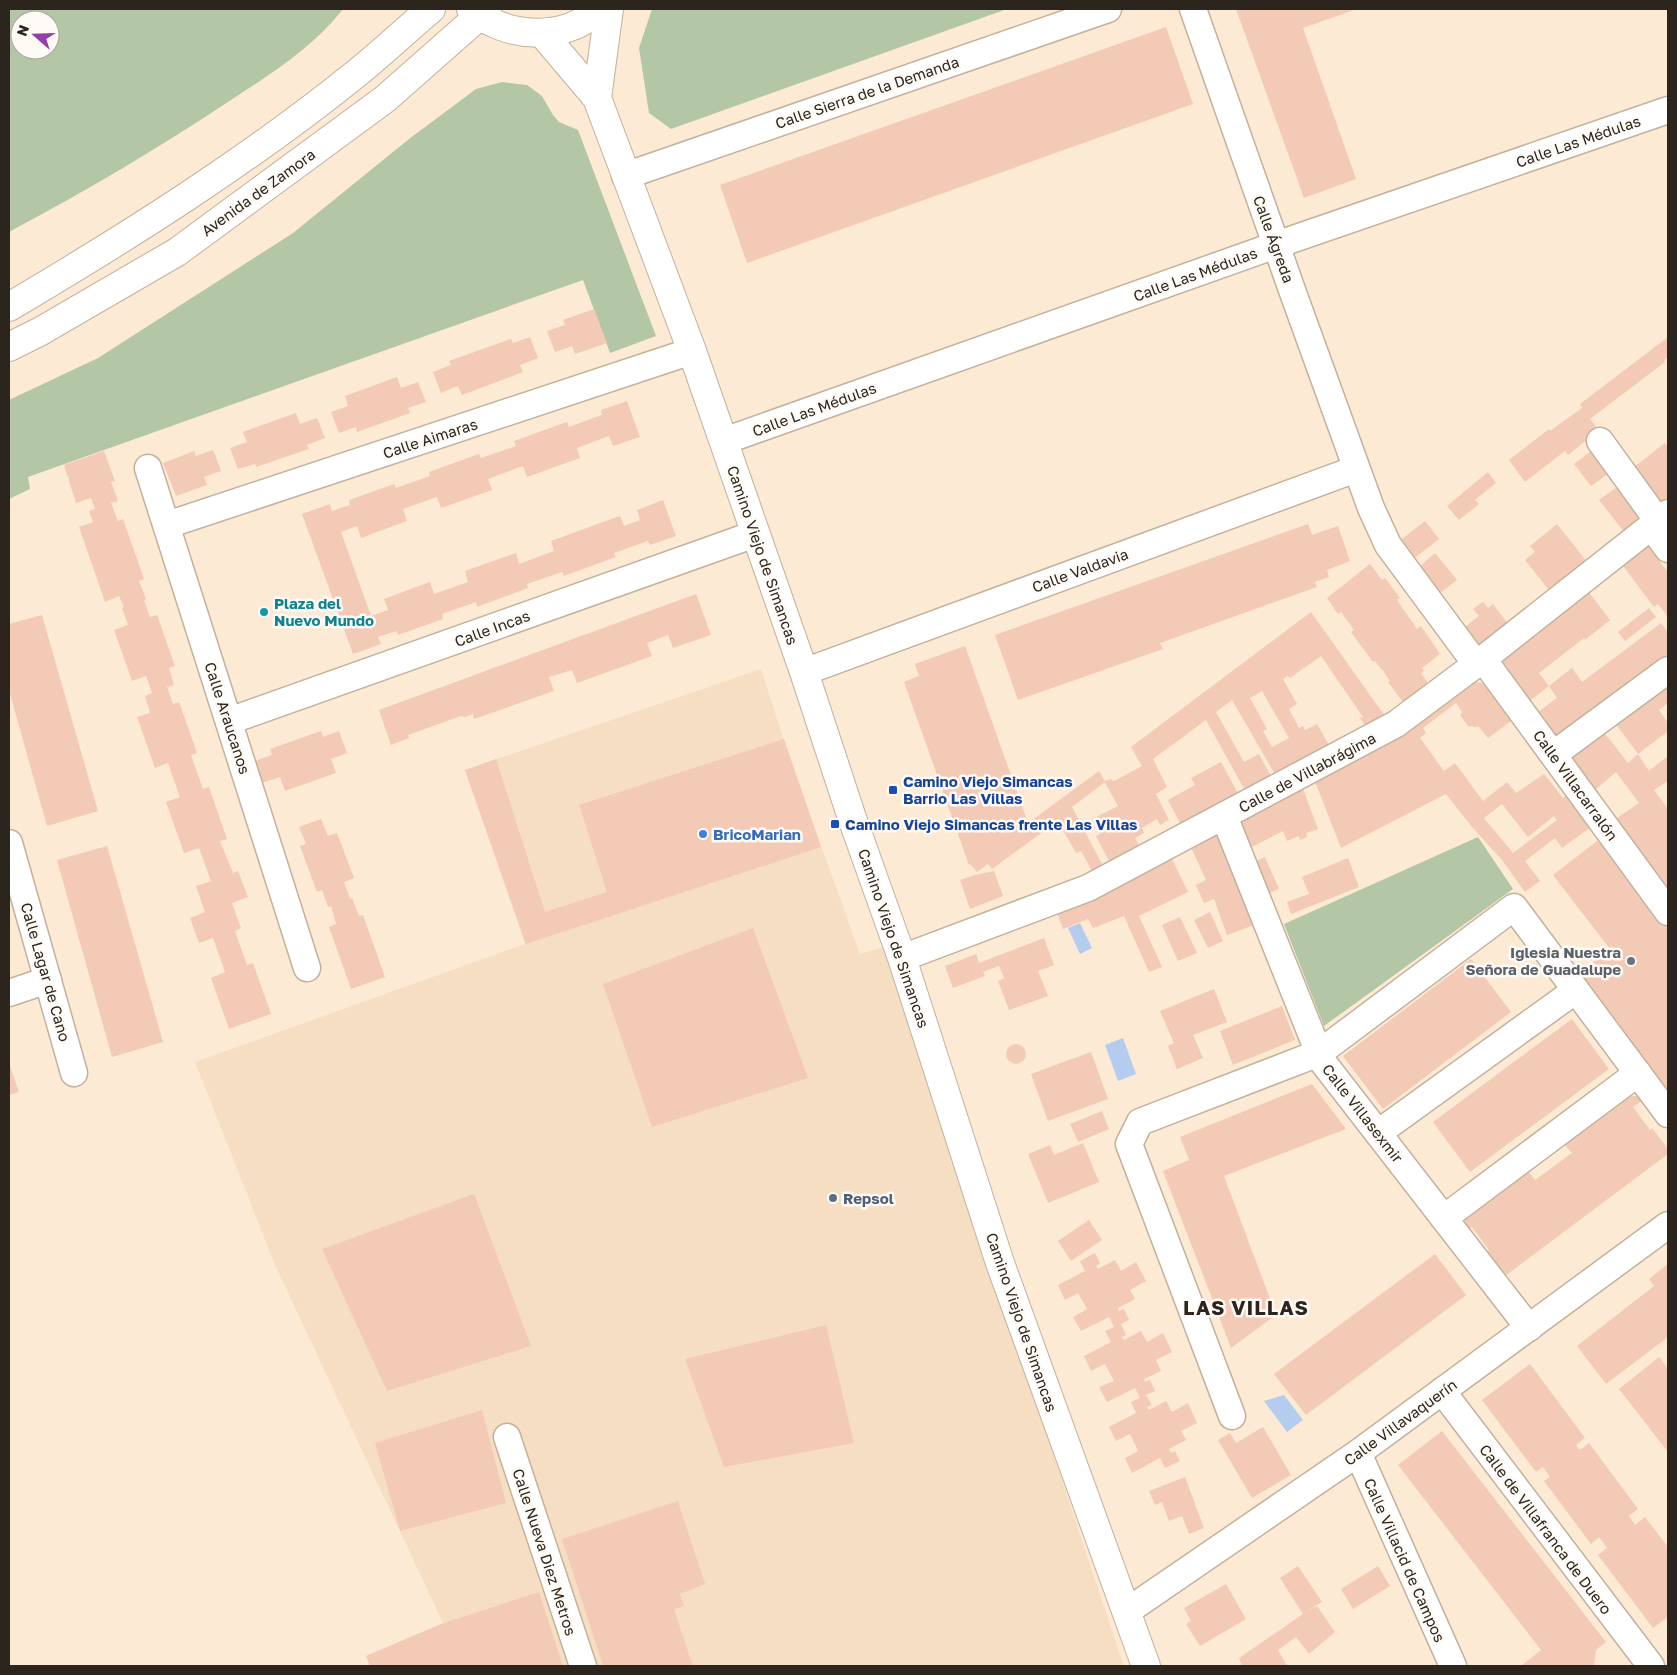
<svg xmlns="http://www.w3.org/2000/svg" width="1677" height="1675" font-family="'Golos Text',sans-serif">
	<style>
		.built { fill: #f6dec3 }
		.green { fill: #b3c7a6; fill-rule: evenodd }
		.water { fill: #b4cdee }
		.building { fill: #f2cab5; fill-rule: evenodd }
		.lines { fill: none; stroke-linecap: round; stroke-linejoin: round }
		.minor-casing { stroke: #c3b19c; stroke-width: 29 }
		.secondary-casing { stroke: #c3b19c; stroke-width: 30 }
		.trunk-casing { stroke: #c3b19c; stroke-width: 30 }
		.minor { stroke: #fff; stroke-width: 26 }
		.secondary { stroke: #fff; stroke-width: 28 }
		.trunk { stroke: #fff; stroke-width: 28 }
		.culture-dot { fill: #0f9aa8; stroke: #fefaf5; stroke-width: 2 }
		.transit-dot { fill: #1a4fb4; stroke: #fefaf5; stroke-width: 2 }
		.shop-dot { fill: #3f7fe0; stroke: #fefaf5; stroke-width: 2 }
		.worship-dot { fill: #6b7280; stroke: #fefaf5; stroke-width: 2 }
		.service-dot { fill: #5c6f8a; stroke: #fefaf5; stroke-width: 2 }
		.labels { text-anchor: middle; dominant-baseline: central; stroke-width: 5; stroke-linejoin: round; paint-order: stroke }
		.street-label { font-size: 15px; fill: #2c251d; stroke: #fefaf5 }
		.culture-label { font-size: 15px; font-weight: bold; fill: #0d838f; stroke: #fefaf5; text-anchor: start }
		.transit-label { font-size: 15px; font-weight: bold; fill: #164399; stroke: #fefaf5; text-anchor: start }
		.shop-label { font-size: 15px; font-weight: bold; fill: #366cbe; stroke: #fefaf5; text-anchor: start }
		.worship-label { font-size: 15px; font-weight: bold; fill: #5b616d; stroke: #fefaf5; text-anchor: end }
		.service-label { font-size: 15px; font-weight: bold; fill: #4e5e75; stroke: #fefaf5; text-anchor: start }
		.district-label { font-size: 20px; font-weight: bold; letter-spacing: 1px; fill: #2c251d; stroke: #fefaf5 }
	</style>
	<rect width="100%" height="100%" fill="#fdead4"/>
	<path class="built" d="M761,669L789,756L860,954L884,947L1124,1666H370L366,1656L443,1623L275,1265L195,1062L525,944L465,770Z"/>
	<g class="green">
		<path d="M9,9H343C313,48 269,75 228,102C157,149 84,192 9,232ZM20,20H50V50H20Z"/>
		<path d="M652,9H1007L671,129L649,113L639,48Z"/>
		<path d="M502,82L527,85L542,96L553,115L559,122L578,130L656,336L610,353L583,280L28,477L30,489L9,499V400L98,358L293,233L409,139L476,89Z"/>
		<path d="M1478,837L1513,889L1324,1026L1284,924Z"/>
	</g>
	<g class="water">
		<path d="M1080,923L1092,948L1080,954L1068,928Z"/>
		<path d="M1123,1038L1136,1074L1118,1081L1105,1045Z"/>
		<path d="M1284,1395L1303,1420L1287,1432L1264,1401Z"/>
	</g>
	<g class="building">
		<path d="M1236,9H1357L1303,28L1356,179L1304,198Z"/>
		<path d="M1166,27L1193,104L747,263L720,185Z"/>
		<path d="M594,309L607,343L575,354L572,346L555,352L547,331L565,325L563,320Z"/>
		<path d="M530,337L538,358L520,365L523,372L462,395L458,386L441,393L433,372L451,365L449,361L511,339L513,343Z"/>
		<path d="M1668,337V357L1664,360L1665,362L1590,419L1599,430L1568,455L1565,451L1525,482L1509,460L1549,429L1550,431L1582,408L1580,404Z"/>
		<path d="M397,377L401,388L418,382L426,402L408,408L410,413L357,432L356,427L339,433L331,412L348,406L345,396Z"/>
		<path d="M627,401L640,437L613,446L609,436L577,448L580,458L527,477L523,466L488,479L492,490L441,508L437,497L403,509L407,521L361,538L357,526L341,532L371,616L388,610L384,599L430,582L434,594L468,582L465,571L516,553L519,564L554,551L551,541L603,522L620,516L624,526L640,520L637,510L663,500L676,536L650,545L648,541L614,553L616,557L564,576L562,572L527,584L528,588L477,607L476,602L442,614L443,619L398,635L396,631L378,637L381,644L353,654L302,514L330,504L332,511L350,505L349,500L394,484L396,488L430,476L429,472L479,454L481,458L516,446L514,441L567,422L569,427L585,421L602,415L601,410Z"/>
		<path d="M296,413L300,424L317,418L325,438L307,445L309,449L256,467L255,464L238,469L230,448L247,442L243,432Z"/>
		<path d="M1665,443L1668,447V498L1657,507L1629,471Z"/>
		<path d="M1595,448L1612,471L1591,486L1574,464Z"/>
		<path d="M213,450L221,471L204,477L207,485L176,496L163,463L194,451L196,456Z"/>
		<path d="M104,451L115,481L111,482L118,501L111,503L118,521L123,519L144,579L139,581L146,599L144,600L150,617L157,615L175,666L169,668L174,685L167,687L173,704L179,702L197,753L191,755L203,789L209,787L227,839L220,841L233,873L238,871L248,897L232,903L241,928L235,931L247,965L253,963L271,1014L229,1029L211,978L225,972L213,938L199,943L190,918L205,912L196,886L211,881L199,848L184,853L166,802L180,797L168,763L155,768L137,717L150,713L145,696L152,693L146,676L132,681L114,630L128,625L122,608L124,607L119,596L105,602L79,527L93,522L89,511L95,509L91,498L76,503L64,465Z"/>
		<path d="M1488,472L1496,483L1475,500L1479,504L1459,520L1447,506Z"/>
		<path d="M1621,484L1646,517L1625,533L1599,500Z"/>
		<path d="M1425,521L1439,539L1412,560L1398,542Z"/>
		<path d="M1308,524L1312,535L1338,526L1350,561L1327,570L1329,577L1315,582L1317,587L1160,643L1163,649L1018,700L995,635Z"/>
		<path d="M1557,524L1588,563L1571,576L1548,589L1525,560L1535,552L1530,546Z"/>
		<path d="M1648,546L1668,572V617L1658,604L1654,607L1623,566Z"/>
		<path d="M1435,553L1457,580L1439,594L1418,568Z"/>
		<path d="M1370,564L1382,580L1385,578L1400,598L1397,600L1417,629L1421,626L1440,654L1422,668L1424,671L1421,673L1429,685L1405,705L1388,682L1390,681L1382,669V670L1375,661L1373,662L1351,632L1354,630L1341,612L1338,614L1327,598Z"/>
		<path d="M1588,591L1610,620L1585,640L1584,638L1539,673L1549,686L1527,703L1495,663Z"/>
		<path d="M696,594L711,635L673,648L668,635L647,643L652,656L577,683L572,670L549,677L554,691L474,719L473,714L465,717L461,716L408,735L409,738L391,745L379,710Z"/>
		<path d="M1483,602L1488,608L1493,604L1508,624L1479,646L1465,627L1479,616L1473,609Z"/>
		<path d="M1649,608L1656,617L1625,641L1618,632Z"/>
		<path d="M1311,612L1387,719L1368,729L1360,718L1363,717L1321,656L1290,678L1288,676L1283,679L1297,704L1289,709L1299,728L1303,726L1305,730L1317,724L1330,747L1276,776L1232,700L1216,712L1244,762L1259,754L1272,778L1246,792L1206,720L1153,759L1167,787L1156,794L1169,820L1160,825L1157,819L1142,828L1144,833L1135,838L1140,847L1110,863L1096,836L1100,834L1092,819L1118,806L1104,781L1111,779L1114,781L1142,766L1131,747ZM1262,691L1289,738L1272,747L1263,731L1267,729L1250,698Z"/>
		<path d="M42,615L98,811L47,826L9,690V624Z"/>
		<path d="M1661,623L1668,632V659L1556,740L1537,713L1557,698L1549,686L1572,668L1582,682Z"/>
		<path d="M965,646L1028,823L1099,771L1105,782L1072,807L1103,866L1092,871L1081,851L1076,853L1058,821L992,869L988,864L977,872L970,864L969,865L904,682L919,676L915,664Z"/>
		<path d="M1470,681L1483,683L1511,721L1488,738L1478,726L1476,727L1468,726L1460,715L1462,712L1456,703L1423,728L1426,733L1420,738L1444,771L1455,763L1483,801L1507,782L1516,793L1544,774L1563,798L1568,794L1591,827L1562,848L1555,838L1525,861L1540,881L1525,892L1502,860L1472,827L1446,794L1341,848L1314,779ZM1502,804L1528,837L1554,816L1557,820L1513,853L1484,818Z"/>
		<path d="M1668,685V703L1659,710L1668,723V731L1638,754L1615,723Z"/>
		<path d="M321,731L323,737L339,731L347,753L331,759L336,773L285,791L280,777L262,783L254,761L272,755L270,749Z"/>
		<path d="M1603,731L1628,763L1638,754L1649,771L1668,756V781L1654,790L1668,809V895L1614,820L1639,803L1616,772L1594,791L1569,759Z"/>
		<path d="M784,739L821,847L526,944L465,770L496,759L545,912L607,892L579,805Z"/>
		<path d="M1221,762L1239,795L1181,825L1168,800L1195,785L1191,778Z"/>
		<path d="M1302,786L1318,829L1306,833L1307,837L1300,840L1299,836L1287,841L1283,831L1242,852L1231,824Z"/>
		<path d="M321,819L328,836L337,833L354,878L344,882L350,899L352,898L359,916L363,915L385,977L351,989L329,927L336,924L331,906L328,907L322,890L317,892L300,846L306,844L299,827Z"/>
		<path d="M1217,833L1254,925L1227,935L1214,899L1204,903L1196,885L1206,880L1190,845Z"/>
		<path d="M1601,838L1668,928V1086L1665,1088L1579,973L1610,949L1553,875Z"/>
		<path d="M107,846L163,1042L112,1057L57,860Z"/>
		<path d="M1171,857L1188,892L1139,916L1162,967L1149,972L1124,916L1093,928L1088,919L1063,929L1056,910Z"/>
		<path d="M1265,857L1279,889L1262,896L1248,864Z"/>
		<path d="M1348,858L1359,887L1291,914L1287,902L1309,894L1302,877Z"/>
		<path d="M994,871L1003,896L970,909L960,880L975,875Z"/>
		<path d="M1210,912L1223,941L1208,948L1194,920Z"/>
		<path d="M1180,917L1197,953L1178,961L1162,925Z"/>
		<path d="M753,928L808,1078L652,1127L603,984Z"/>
		<path d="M1044,938L1054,965L1038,971L1048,996L1009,1010L998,981L1004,978L999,966L983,972L985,976L953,988L945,966L976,954L979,963Z"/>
		<path d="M1471,959L1511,1012L1383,1109L1343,1056Z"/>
		<path d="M1214,989L1227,1022L1193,1035L1203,1058L1177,1069L1168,1046L1174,1043L1160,1011Z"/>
		<path d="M1282,1006L1295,1040L1233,1065L1220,1031Z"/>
		<path d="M1572,1019L1609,1069L1470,1172L1433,1122Z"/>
		<circle cx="1016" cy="1054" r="10"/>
		<path d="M1091,1052L1108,1099L1048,1121L1031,1074Z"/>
		<path d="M9,1063L19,1092L9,1095Z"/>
		<path d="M1312,1084L1346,1129L1224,1176L1276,1315L1231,1348L1163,1171L1189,1160L1180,1137Z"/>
		<path d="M1631,1096H1637L1643,1100L1633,1107L1650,1130L1652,1128L1668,1149V1154L1505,1276L1487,1251L1489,1250L1472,1227L1466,1231L1464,1224L1466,1219L1528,1171L1535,1180L1572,1153L1564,1144Z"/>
		<path d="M1102,1111L1109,1129L1078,1142L1070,1124Z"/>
		<path d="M1083,1143L1099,1182L1048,1203L1028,1154L1050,1145L1054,1155Z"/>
		<path d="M474,1194L531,1346L387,1391L322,1249Z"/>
		<path d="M1089,1220L1102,1240L1071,1261L1058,1241Z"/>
		<path d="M1095,1253L1100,1263L1096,1266L1098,1269L1115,1260L1121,1271L1136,1262L1146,1281L1130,1290L1135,1299L1118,1308L1119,1311L1124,1309L1129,1320L1121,1324L1126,1335L1122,1337L1124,1340L1141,1331L1147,1342L1163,1333L1172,1352L1156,1360L1161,1371L1144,1379L1145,1382L1150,1380L1155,1391L1146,1395L1152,1405L1147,1407L1149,1410L1166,1401L1172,1412L1188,1403L1197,1423L1181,1431L1186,1440L1169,1449L1171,1453L1175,1451L1180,1461L1165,1468L1160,1458L1132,1473L1125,1458L1138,1451L1130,1434L1116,1441L1109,1427L1136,1413L1131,1402L1140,1398L1135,1388L1107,1402L1099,1387L1114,1381L1105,1364L1091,1371L1084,1356L1111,1342L1105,1331L1114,1327L1109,1317L1081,1331L1073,1317L1087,1309L1078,1293L1065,1300L1058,1285L1085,1271L1080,1261Z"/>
		<path d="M1435,1254L1466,1295L1306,1415L1274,1374Z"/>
		<path d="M1668,1264V1337L1606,1384L1577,1346L1654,1286L1649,1279Z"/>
		<path d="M826,1325L854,1443L724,1467L685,1359Z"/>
		<path d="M1659,1357L1668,1369V1452L1619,1389Z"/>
		<path d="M1530,1364L1585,1438L1576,1445L1580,1450L1589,1443L1638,1509L1629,1516L1635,1525L1645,1517L1668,1547V1617L1653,1628L1598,1555L1607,1548L1599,1537L1591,1544L1544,1481L1550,1477L1543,1467L1536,1472L1482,1400Z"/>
		<path d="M482,1410L506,1503L400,1531L375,1443Z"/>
		<path d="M1263,1427L1291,1475L1252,1498L1218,1440L1230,1433L1236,1443Z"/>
		<path d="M1442,1431L1606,1642L1596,1650L1594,1666H1521L1541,1650L1398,1465Z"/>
		<path d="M1185,1477L1204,1528L1189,1534L1182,1516L1169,1521L1162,1502L1155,1505L1149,1491Z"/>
		<path d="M678,1501L705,1584L680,1594L684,1606L674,1609L693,1666H603L562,1539Z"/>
		<path d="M1298,1566L1322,1602L1307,1611L1317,1606L1335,1632L1309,1654L1296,1637L1278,1650L1287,1666H1242L1239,1658L1303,1614L1280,1578Z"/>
		<path d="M1378,1566L1390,1586L1353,1609L1341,1589Z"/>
		<path d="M1226,1584L1246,1619L1200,1646L1186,1624L1191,1621L1184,1608Z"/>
		<path d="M539,1592L563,1666H370L366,1656L444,1623Z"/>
	</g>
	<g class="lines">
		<defs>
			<g id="minor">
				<path d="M1193,9L1292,290L1371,508L1388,545L1476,664"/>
				<path d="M625,176L1108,9"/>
				<path d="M724,441L1276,245L1668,110"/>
				<path d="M1600,441L1658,521"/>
				<path d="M148,468L307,968"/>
				<path d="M167,525L692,351"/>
				<path d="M1651,526L1668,549"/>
				<path d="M1483,659L1668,912"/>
				<path d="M804,672L1356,469"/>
				<path d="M229,721L755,534"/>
				<path d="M1554,754L1668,670"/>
				<path d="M1224,816L1322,1061L1529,1328"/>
				<path d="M9,843L74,1073"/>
				<path d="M902,958L1088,888L1396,724L1483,659L1668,513"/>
				<path d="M9,993L48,980"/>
				<path d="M1378,1133L1576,990"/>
				<path d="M1444,1218L1638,1073"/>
				<path d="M1442,1391L1651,1666"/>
				<path d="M1232,1416L1129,1144L1140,1122L1319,1053L1514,907L1668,1114"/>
				<path d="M507,1437L583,1666"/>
				<path d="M1358,1453L1453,1666"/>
				<path d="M1126,1612L1358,1453L1668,1225"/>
			</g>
			<g id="secondary">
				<path d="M471,9C506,38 564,43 599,9"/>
				<path d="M542,33L597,98L692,351L804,672L852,818L902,958L1000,1263L1146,1666"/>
				<path d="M597,98L609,9"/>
			</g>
			<g id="trunk">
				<path d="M9,307C129,236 248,161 357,73C382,53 406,30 431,9"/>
				<path d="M9,347L41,331L177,252L385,99L487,9"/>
			</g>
		</defs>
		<use href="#minor" class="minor-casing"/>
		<use href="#secondary" class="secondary-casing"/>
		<use href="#trunk" class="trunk-casing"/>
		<use href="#minor" class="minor"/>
		<use href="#secondary" class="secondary"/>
		<use href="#trunk" class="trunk"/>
	</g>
	<circle class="culture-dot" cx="264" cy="612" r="5"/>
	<g class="transit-dot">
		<rect x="888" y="785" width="10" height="10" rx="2.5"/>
		<rect x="830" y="819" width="10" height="10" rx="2.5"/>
	</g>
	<circle class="shop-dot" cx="703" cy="834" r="5"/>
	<circle class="worship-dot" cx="1631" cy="961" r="5"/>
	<circle class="service-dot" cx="833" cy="1198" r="5"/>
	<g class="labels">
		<g class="street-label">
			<text transform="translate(867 92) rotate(-19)">Calle Sierra de la Demanda</text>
			<text transform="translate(1578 141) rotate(-19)">Calle Las Médulas</text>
			<text transform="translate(258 192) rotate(-36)">Avenida de Zamora</text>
			<text transform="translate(1274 239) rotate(70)">Calle Ágreda</text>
			<text transform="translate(1195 274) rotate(-20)">Calle Las Médulas</text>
			<text transform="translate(814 409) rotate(-20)">Calle Las Médulas</text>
			<text transform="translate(430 438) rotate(-18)">Calle Aimaras</text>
			<text transform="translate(763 555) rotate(71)">Camino Viejo de Simancas</text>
			<text transform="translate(1080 570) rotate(-20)">Calle Valdavia</text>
			<text transform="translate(492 628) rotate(-20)">Calle Incas</text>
			<text transform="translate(228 718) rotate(72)">Calle Araucanos</text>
			<text transform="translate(1307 772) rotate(-28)">Calle de Villabrágima</text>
			<text transform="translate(1576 785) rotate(54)">Calle Villacarralón</text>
			<text transform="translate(894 938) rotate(71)">Camino Viejo de Simancas</text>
			<text transform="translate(46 972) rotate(74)">Calle Lagar de Cano</text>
			<text transform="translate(1363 1113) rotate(52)">Calle Villasexmir</text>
			<text transform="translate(1022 1322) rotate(71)">Camino Viejo de Simancas</text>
			<text transform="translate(1400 1422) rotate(-36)">Calle Villavaquerín</text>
			<text transform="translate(1546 1529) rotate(53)">Calle de Villafranca de Duero</text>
			<text transform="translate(545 1552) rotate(72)">Calle Nueva Diez Metros</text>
			<text transform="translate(1405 1560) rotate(66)">Calle Villacid de Campos</text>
		</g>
		<g class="culture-label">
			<text x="274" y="603">Plaza del<tspan x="274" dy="17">Nuevo Mundo</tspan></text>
		</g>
		<g class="transit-label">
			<text x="903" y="781">Camino Viejo Simancas<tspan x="903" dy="17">Barrio Las Villas</tspan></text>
			<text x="845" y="824">Camino Viejo Simancas frente Las Villas</text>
		</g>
		<g class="shop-label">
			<text x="713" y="834">BricoMarian</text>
		</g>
		<g class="worship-label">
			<text x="1621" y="952">Iglesia Nuestra<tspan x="1621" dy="17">Señora de Guadalupe</tspan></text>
		</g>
		<g class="service-label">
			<text x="843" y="1198">Repsol</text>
		</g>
		<g class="district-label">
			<text x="1246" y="1307">LAS VILLAS</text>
		</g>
	</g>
	<rect width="1677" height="1675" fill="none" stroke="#2c251d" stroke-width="20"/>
	<g transform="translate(35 35) rotate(290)"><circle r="24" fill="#fefaf5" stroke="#aaa59f"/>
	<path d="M0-4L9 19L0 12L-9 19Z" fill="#933eab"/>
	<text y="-8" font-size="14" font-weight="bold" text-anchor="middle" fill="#2c251d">N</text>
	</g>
</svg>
